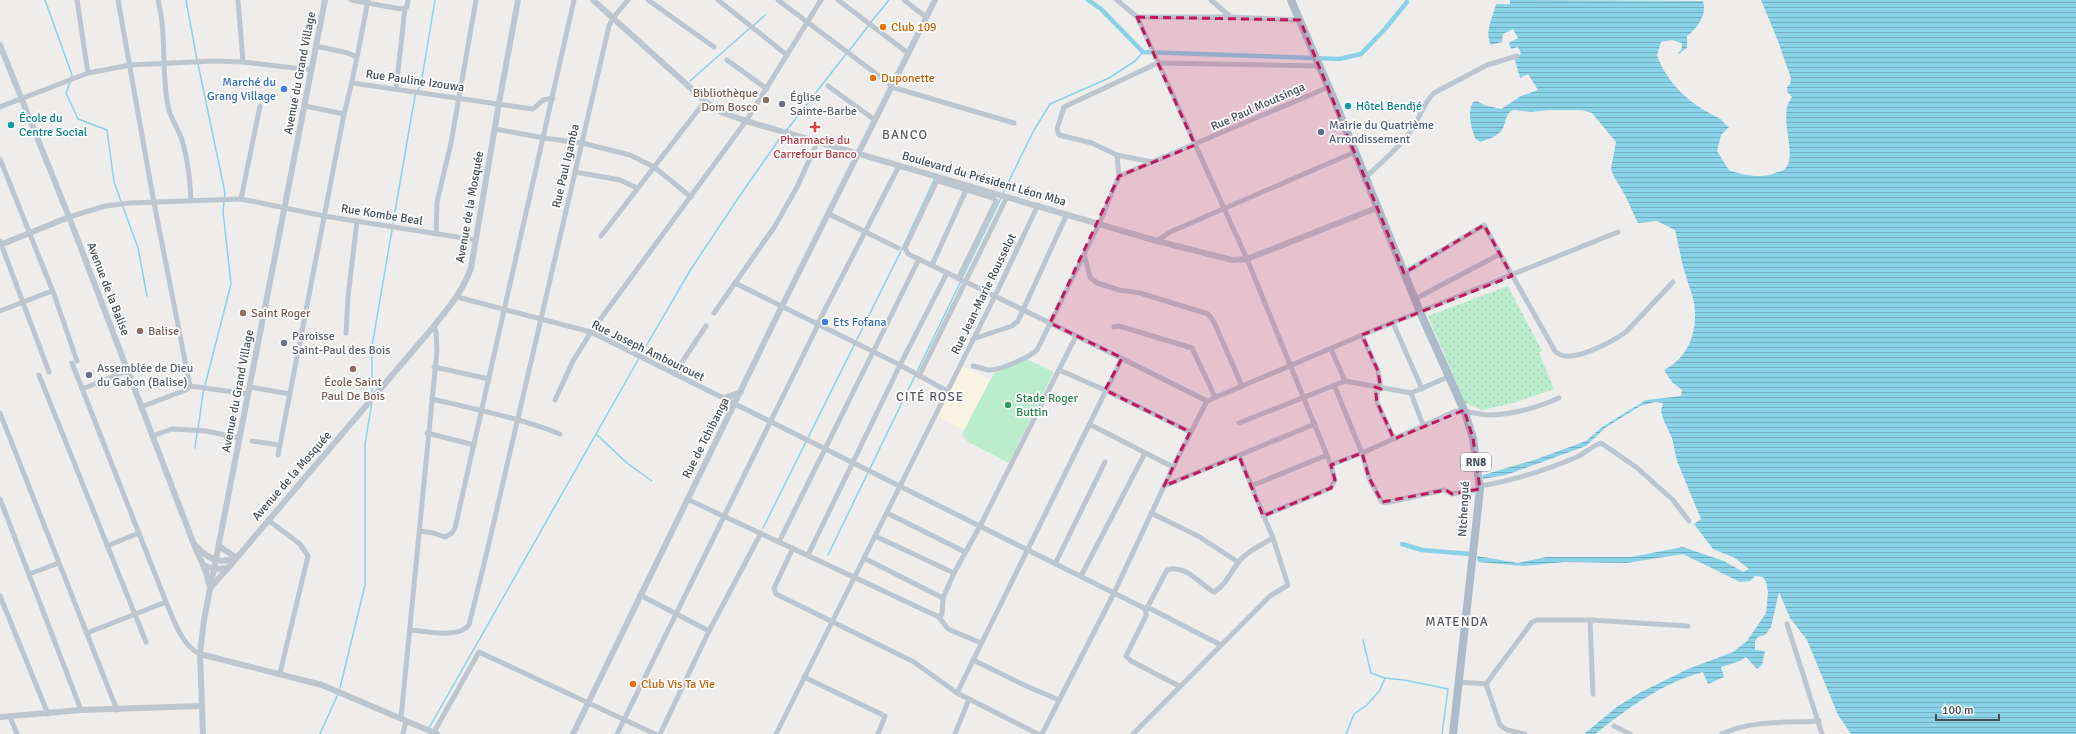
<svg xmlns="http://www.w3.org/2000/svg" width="2076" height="734" font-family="Signika,sans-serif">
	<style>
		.commercial { fill: #faf4e4 }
		.grass { fill: url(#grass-dots) }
		.pitch { fill: #bbecce }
		.water { fill: url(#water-rules) }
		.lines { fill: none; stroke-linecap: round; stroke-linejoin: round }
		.stream { stroke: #8ad2e7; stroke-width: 1.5 }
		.canal { stroke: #8ad2e7; stroke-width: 4.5 }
		.minor { stroke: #bdc6ce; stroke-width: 5 }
		.tertiary { stroke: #bdc6ce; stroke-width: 6 }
		.primary { stroke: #acbbca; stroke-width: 8 }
		.marked { fill: #c2185b; fill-opacity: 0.2; stroke: #c2185b; stroke-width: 3; stroke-dasharray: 8 5; stroke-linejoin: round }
		.food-dot { fill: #e8710a; stroke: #fff; stroke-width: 1.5 }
		.shop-dot { fill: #3f7fe0; stroke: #fff; stroke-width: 1.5 }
		.education-dot { fill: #8d6e63; stroke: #fff; stroke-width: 1.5 }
		.worship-dot { fill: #6b7280; stroke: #fff; stroke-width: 1.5 }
		.culture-dot { fill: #0f9aa8; stroke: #fff; stroke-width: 1.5 }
		.health-dot { fill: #e0444e; stroke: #fff; stroke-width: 1.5 }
		.service-dot { fill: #5c6f8a; stroke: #fff; stroke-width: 1.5 }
		.leisure-dot { fill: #2e9e5b; stroke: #fff; stroke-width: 1.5 }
		.labels { text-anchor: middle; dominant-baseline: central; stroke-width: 3.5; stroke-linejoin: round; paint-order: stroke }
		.shield { fill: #fff; stroke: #7d848a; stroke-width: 1 }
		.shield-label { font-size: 11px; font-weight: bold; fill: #454f58 }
		.food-label { font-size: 12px; fill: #c56008; stroke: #fff; text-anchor: start }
		.street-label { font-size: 12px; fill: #454f58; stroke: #fff }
		.shop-label { font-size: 12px; fill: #366cbe; stroke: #fff; text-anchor: end }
		.education-label { font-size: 12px; fill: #785e54; stroke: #fff; text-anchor: start }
		.worship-label { font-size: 12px; fill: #5b616d; stroke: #fff; text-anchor: start }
		.culture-label { font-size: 12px; fill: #0d838f; stroke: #fff; text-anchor: start }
		.service-label { font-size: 12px; fill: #4e5e75; stroke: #fff; text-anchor: start }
		.health-label { font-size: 12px; fill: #be3a42; stroke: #fff }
		.leisure-label { font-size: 12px; fill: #27864d; stroke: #fff; text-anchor: start }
		.neighbourhood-label { font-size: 13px; letter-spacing: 1px; fill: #595c61; stroke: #fff }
	</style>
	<defs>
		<pattern id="grass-dots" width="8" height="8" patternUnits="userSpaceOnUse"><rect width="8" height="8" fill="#bbecce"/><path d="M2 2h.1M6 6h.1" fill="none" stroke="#a2ccb3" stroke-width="1.8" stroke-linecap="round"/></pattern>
		<pattern id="water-rules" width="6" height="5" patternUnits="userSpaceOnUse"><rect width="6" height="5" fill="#8ad2e7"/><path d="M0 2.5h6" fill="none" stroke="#73adbe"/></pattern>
	</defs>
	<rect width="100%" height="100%" fill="#efecec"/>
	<path class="commercial" d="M963,366L990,380L965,430L937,416Z"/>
	<path class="grass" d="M1508,286L1542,351L1539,353L1554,389L1513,403L1482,410L1465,403L1428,316Z"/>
	<path class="pitch" d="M1026,359L1054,372L1009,463L968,442L962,434L994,373Z"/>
	<path class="water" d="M1510,0L1703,1C1707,15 1698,28 1687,36V48L1677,55L1682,48V43L1672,40L1661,42L1657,55C1667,84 1690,104 1717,117C1722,119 1724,124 1729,127L1721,135L1717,151L1729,170C1742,175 1762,179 1775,173C1777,172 1782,171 1784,170C1800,156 1776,117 1792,97L1788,93L1787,87L1790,84L1791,78L1778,41L1761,0H2076V734H1851L1838,715L1807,640L1790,618L1779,592L1771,627L1765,635L1758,637L1755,641V650L1765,651L1762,665L1757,669L1746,657L1740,661L1721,667L1724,677L1708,684L1703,672C1662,683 1628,708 1595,734H1584L1618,706L1641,692L1688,669L1733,652L1747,641L1766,613L1768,592L1766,582L1763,577L1755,576L1750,581L1740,582L1683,554L1626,563L1564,562L1523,566L1478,562L1477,556L1518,563L1546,557H1631L1683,547L1724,561L1743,572L1749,569L1735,558L1713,549L1694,524L1701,519L1677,461L1672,438L1664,421L1661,411L1663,403L1655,402L1640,406L1605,428L1586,446L1506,475L1483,479V475L1534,460L1586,441L1602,427L1646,400L1681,396L1682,390L1672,382L1664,370C1690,357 1698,330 1694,302C1691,290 1686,278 1683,266C1680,254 1678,242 1675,230L1657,221L1638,223L1625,195L1613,175L1611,168L1616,142L1592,113L1582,110H1549L1531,112L1514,110C1504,112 1507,125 1501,131C1496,137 1487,140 1480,142L1475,138C1471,127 1467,113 1473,102L1477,101L1484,105L1501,109L1521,96L1538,90L1528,74L1520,78L1515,60L1521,53L1518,47L1511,49L1509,43L1518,38L1513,29L1503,34L1502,42L1491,45C1484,32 1493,17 1496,4H1510Z"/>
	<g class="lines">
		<g class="stream">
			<path d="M45,0L72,75L71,78"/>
			<path d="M186,0L197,60"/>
			<path d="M871,22L889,0"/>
			<path d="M753,26L765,15"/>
			<path d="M849,51L869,25"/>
			<path d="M690,81L750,28"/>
			<path d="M70,82L66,93L78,119L107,130L114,182L138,248L147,296"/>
			<path d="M786,131L846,54"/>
			<path d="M1002,195L1034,130L1050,104L1109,78L1135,61L1143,52"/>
			<path d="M393,223L415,96L421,84L435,0"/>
			<path d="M962,278L1001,198"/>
			<path d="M372,396V346L392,230"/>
			<path d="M198,429L203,393L231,284L223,211L225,193L198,64"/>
			<path d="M596,434L627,463L652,481"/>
			<path d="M195,448L197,433"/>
			<path d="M763,528L902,249L935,178"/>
			<path d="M828,555L961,281"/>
			<path d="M1363,640L1371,673L1385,678L1404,680L1448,689L1442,734"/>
			<path d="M340,688L365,585V444L372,402"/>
			<path d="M429,728L642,353L691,269L743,191L783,134"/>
			<path d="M320,734L338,694"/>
			<path d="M1346,734L1354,714L1367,705L1380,690L1385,678"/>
		</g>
		<g class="canal">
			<path d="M1088,0L1101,9L1143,52L1339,59L1361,54L1385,29L1407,2"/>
			<path d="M1402,544L1422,550L1470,554"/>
		</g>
		<g class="minor">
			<path d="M77,0L88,73"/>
			<path d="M118,0L154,203L190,386L186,390L141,407"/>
			<path d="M158,0C167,35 161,71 168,106C170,117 177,127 181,137C188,158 190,179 191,200"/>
			<path d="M238,0L243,62"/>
			<path d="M351,0L401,9L407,7L408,0"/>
			<path d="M648,0L714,47"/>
			<path d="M718,0L787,55"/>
			<path d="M778,0L895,88L1014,123"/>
			<path d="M838,0L908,53"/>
			<path d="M904,0L926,17"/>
			<path d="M1117,0L1137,17L1152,49L1247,259L1331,465L1335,480L1331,488L1263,516"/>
			<path d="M1211,0L1231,17"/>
			<path d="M1137,17H1231L1300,20"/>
			<path d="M316,46L348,53L356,57"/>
			<path d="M727,60L767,89"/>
			<path d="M352,83L533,109L543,100L553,98"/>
			<path d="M828,86L875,120"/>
			<path d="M396,89L405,8"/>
			<path d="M305,106L344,114"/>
			<path d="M0,107L88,73L130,65L214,61L243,62L312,70"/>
			<path d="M495,129L544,138L582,143L630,155L654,167L691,197"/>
			<path d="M0,159L55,297L77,361"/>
			<path d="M1152,162L1117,155L1092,143L1059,135L1057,129L1064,107L1158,63L1320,66"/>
			<path d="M575,172L620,180L637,188"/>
			<path d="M1119,176L1329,87"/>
			<path d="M1366,177C1383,161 1402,145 1415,125C1421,114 1425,101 1434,93L1487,65L1517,56"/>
			<path d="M241,199L260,106"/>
			<path d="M829,214L898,248"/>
			<path d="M69,217L105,206L130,203L241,199L324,216L476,240"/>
			<path d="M436,234L437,202L451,143L476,0"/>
			<path d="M601,236L705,101"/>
			<path d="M0,241L49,372"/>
			<path d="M1157,241L1170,232L1355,152"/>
			<path d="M1084,254L1090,277L1097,283L1119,290L1140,293L1208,314L1214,322L1242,386"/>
			<path d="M932,265L967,188"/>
			<path d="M1404,273L1484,225L1555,351C1568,367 1613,341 1626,332L1673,282"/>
			<path d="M958,279L996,201L993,198L939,181L936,183L905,248L908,254C1008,302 1107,351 1207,401"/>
			<path d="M735,283L900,365L947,391"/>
			<path d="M457,297L591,332L1142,607L1146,610V616L1126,656L1131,661L1179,686"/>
			<path d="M1415,299L1500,254"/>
			<path d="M0,311L52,291"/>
			<path d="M714,313L775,226L797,187L818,141"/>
			<path d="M1393,323L1422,389"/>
			<path d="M817,325L899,166"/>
			<path d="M1114,327L1119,326L1192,348L1215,397"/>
			<path d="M346,333L348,297L357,221"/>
			<path d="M1362,335L1378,371L1381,389"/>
			<path d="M973,339L1012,326L1018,321L1067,214"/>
			<path d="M1331,349L1345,381"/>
			<path d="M72,363L166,602C174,620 181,645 200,654"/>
			<path d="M973,366C978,367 983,369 988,370C999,371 1030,357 1037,350L1099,224L1119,176L1117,155"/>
			<path d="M434,367L489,379"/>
			<path d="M1059,370L1105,390L1190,432"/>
			<path d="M674,374L706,326"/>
			<path d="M39,375L146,642"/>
			<path d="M919,376L1007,197"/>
			<path d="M1334,385L1362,453L1456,411C1467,410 1476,414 1487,415C1512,415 1536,408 1559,398"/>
			<path d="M190,386L248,394"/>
			<path d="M250,387L290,394"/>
			<path d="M1377,388V402L1394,439"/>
			<path d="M82,389L127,371"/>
			<path d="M1411,393L1423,425"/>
			<path d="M432,399C475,409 519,418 560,434"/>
			<path d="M555,400L573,361L591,332L746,121L821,0"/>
			<path d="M0,413L117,710"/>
			<path d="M1239,423L1345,381L1411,393L1448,377"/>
			<path d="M1089,424L1173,467"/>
			<path d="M427,433L474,445"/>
			<path d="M152,436L172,429L206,431L240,438"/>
			<path d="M252,441L279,445"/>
			<path d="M278,455L344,114C354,77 361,38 368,0"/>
			<path d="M1331,465L1362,453L1369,478L1381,501L1385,503L1444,490L1452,494L1480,489"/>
			<path d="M1164,486L1315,424"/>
			<path d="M1251,486L1327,455"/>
			<path d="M1480,486C1512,481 1546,470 1577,457C1585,453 1592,446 1601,443L1636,467L1673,500L1689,521"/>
			<path d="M0,499L81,710"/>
			<path d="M687,499L939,617L942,614L943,598L954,573L980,526L1076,336"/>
			<path d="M887,513L965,552"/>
			<path d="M1151,513L1198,536L1238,562"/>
			<path d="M268,520L300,544L308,556L280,673"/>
			<path d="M420,531L433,533L445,537L452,533L455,528L574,0"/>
			<path d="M875,536L954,573"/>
			<path d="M779,542L919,259"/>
			<path d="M107,546L139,533"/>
			<path d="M793,548L774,588L776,594L914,662L957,693"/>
			<path d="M808,555L900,365L947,273"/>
			<path d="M864,558L943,598"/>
			<path d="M1055,564L1105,462"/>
			<path d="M29,574L59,563"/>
			<path d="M1081,576L1145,453"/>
			<path d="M640,595L709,631"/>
			<path d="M0,596L48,714"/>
			<path d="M1147,607L1221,645"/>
			<path d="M1146,610L1167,570C1184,563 1201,585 1214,592C1226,585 1230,573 1238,563C1246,552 1261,545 1273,538"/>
			<path d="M939,617L948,629L981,643"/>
			<path d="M1590,620L1593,694"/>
			<path d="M1787,624L1822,734"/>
			<path d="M410,630C426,631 458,639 469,625L485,560L609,26L613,18L628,0"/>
			<path d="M87,633L166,602"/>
			<path d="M973,660L1024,685L1059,700"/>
			<path d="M804,677L885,716L878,734"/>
			<path d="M1459,682L1486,684"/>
			<path d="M1486,684L1532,622L1537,620H1590L1688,626"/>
			<path d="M1486,684L1500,725L1507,730L1525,734"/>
			<path d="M969,699L1038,734"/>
			<path d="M10,717L17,734"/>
			<path d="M401,718L437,350L436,332L434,326"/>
			<path d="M1614,726L1630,734"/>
			<path d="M434,732L479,652L655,734"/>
			<path d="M403,734L406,721"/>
			<path d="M617,734L818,325"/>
			<path d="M660,734L709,631L761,533"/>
			<path d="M776,734L995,296L1038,205"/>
			<path d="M955,734L969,699L957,693L1122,358"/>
			<path d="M1042,734L1114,593L1173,467L1207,401L1362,335L1618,232"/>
			<path d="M1133,734L1270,596L1288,585L1273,538L1239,456"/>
			<path d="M1722,734C1750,720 1788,723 1819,721"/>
		</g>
		<g class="tertiary">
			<path d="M593,0L705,101L721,112L746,121L1157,241L1232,260L1247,259L1379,207"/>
			<path d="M0,45L69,217L193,542L206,572L209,584"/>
			<path d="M0,245L69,217"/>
			<path d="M725,398L741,392"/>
			<path d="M196,546C207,558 220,566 235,557"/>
			<path d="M219,546L235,557"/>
			<path d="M203,565L214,569L228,568L434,326C449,307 463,291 471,268L499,103L518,0"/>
			<path d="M211,587L228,568"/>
			<path d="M200,654L322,685L437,734"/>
			<path d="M0,717L81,710L201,706"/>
			<path d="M203,734L200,654L204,620L325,0"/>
			<path d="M573,734L782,306L935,0"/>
		</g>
		<path class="primary" d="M1291,0L1335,102L1420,312L1464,410L1473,438L1480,489L1453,734"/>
	</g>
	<path class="marked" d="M1137,17L1300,20L1404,273L1484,225L1512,276L1362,335L1378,371L1381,389L1375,387L1377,402L1394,439L1464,410L1473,438L1480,489L1452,494L1446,490L1382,502L1369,478L1362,453L1331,465L1335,480L1331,488L1263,516L1239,456L1164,486L1190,432L1105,390L1122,358L1050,323L1119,176L1195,145Z"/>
	<g class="food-dot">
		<circle cx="883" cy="27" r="4"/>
		<circle cx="873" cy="78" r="4"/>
		<circle cx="633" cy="684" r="4"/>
	</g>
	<g class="shop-dot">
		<circle cx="284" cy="89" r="4"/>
		<circle cx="825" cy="322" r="4"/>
	</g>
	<g class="education-dot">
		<circle cx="766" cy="100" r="4"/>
		<circle cx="243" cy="313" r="4"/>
		<circle cx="140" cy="331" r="4"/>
		<circle cx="353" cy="369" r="4"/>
	</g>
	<g class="worship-dot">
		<circle cx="782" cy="104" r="4"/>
		<circle cx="284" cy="343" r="4"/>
		<circle cx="89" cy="375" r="4"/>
	</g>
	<g class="culture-dot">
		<circle cx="1348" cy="106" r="4"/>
		<circle cx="11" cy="125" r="4"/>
	</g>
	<path class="health-dot" d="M813 121h4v4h4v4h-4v4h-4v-4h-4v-4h4z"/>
	<circle class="service-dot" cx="1321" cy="132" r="4"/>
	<circle class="leisure-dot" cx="1008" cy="405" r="4"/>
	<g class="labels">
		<rect class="shield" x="1461" y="453" width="30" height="18" rx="3"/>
		<g class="shield-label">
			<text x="1476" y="462">RN8</text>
		</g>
		<g class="food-label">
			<text x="891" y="27">Club 109</text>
			<text x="881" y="78">Duponette</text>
			<text x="641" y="684">Club Vis Ta Vie</text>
		</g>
		<g class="street-label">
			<text transform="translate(300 73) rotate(-79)">Avenue du Grand Village</text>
			<text transform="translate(415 81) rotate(8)">Rue Pauline Izouwa</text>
			<text transform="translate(1258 107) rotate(-24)">Rue Paul Moutsinga</text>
			<text transform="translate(566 166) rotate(-77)">Rue Paul Igamba</text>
			<text transform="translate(984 179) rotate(16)">Boulevard du Président Léon Mba</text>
			<text transform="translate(470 207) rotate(-80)">Avenue de la Mosquée</text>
			<text transform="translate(382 215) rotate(9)">Rue Kombe Beal</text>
			<text transform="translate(108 289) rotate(69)">Avenue de la Balise</text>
			<text transform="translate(984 294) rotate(-64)">Rue Jean-Marie Rousselot</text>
			<text transform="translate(648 351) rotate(26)">Rue Joseph Ambourouet</text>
			<text transform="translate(238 391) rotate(-79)">Avenue du Grand Village</text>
			<text transform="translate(706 438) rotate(-63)">Rue de Tchibanga</text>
			<text transform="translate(292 476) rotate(-49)">Avenue de la Mosquée</text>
			<text transform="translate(1464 509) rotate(-87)">Ntchengué</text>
		</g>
		<g class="shop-label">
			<text x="276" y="82">Marché du<tspan x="276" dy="14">Grang Village</tspan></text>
			<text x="833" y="322" text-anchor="start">Ets Fofana</text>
		</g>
		<g class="education-label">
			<text x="758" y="93" text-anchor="end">Bibliothèque<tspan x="758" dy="14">Dom Bosco</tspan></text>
			<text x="251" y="313">Saint Roger</text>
			<text x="148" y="331">Balise</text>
			<text x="353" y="382" text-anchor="middle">École Saint<tspan x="353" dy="14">Paul De Bois</tspan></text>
		</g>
		<g class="worship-label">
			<text x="790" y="97">Église<tspan x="790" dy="14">Sainte-Barbe</tspan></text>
			<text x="292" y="336">Paroisse<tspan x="292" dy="14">Saint-Paul des Bois</tspan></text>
			<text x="97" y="368">Assemblée de Dieu<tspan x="97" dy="14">du Gabon (Balise)</tspan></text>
		</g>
		<g class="culture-label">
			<text x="1356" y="106">Hôtel Bendjé</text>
			<text x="19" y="118">École du<tspan x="19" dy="14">Centre Social</tspan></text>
		</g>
		<g class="service-label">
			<text x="1329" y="125">Mairie du Quatrième<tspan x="1329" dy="14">Arrondissement</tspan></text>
		</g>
		<g class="health-label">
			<text x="815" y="140">Pharmacie du<tspan x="815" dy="14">Carrefour Banco</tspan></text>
		</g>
		<g class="leisure-label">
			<text x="1016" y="398">Stade Roger<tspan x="1016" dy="14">Buttin</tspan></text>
		</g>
		<g class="neighbourhood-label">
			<text x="905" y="135">BANCO</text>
			<text x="930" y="397">CITÉ ROSE</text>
			<text x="1457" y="622">MATENDA</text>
		</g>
	</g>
	<path d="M1936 714v6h63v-6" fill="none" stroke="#454f58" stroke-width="2"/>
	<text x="1942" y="714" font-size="12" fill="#454f58" stroke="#ffffff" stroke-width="3" paint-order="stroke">100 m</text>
</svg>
